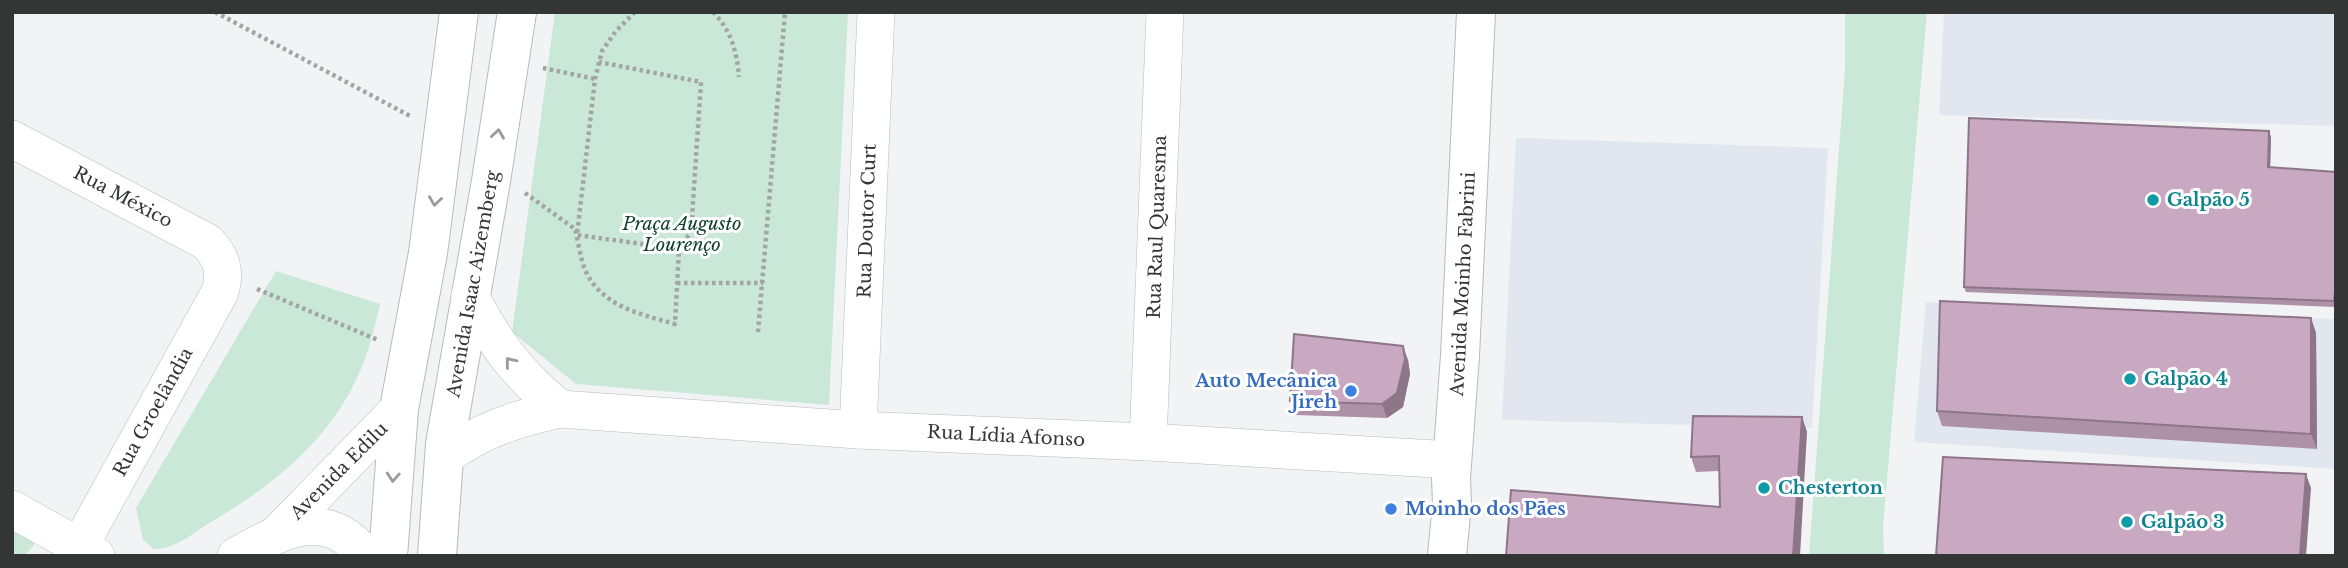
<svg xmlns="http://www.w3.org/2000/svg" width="2348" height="568" font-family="'Libre Baskerville',serif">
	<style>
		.built { fill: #e2e6ef }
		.green { fill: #cae8d8 }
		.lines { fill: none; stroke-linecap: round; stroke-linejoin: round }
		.minor-casing { stroke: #b9babc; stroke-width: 38 }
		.tertiary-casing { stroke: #b9babc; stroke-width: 40 }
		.path { stroke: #a3a4a5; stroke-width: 4.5; stroke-dasharray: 3.5 3.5; stroke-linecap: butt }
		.minor { stroke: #fff; stroke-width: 37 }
		.tertiary { stroke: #fff; stroke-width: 38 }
		.wall { fill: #ad91a7 }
		.shaded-wall { fill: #8d7688 }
		.building { fill: #c9a9c2; stroke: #8d7688; stroke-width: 2 }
		.oneway { stroke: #9a9a9a }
		.culture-dot { fill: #0f9aa8; stroke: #fff; stroke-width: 2.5 }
		.shop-dot { fill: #3f7fe0; stroke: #fff; stroke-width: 2.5 }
		.labels { text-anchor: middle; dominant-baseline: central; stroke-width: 6; stroke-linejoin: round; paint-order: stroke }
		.street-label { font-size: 18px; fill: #343535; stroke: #fff }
		.culture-label { font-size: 18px; font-weight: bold; fill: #0d838f; stroke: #fff; text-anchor: start }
		.park-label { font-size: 18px; font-style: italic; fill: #0f412d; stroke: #fff }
		.shop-label { font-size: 18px; font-weight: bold; fill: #366cbe; stroke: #fff; text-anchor: end }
	</style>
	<rect width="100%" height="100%" fill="#f2f3f5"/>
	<g class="built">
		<path d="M1944,12H2336V126L1939,115Z"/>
		<path d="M1516,138L1828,148L1812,428L1502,420Z"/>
		<path d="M1926,302L2336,319V469L1914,442Z"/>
	</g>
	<g class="green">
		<path d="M555,12H848L829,405L576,384L512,332Z"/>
		<path d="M1845,12H1927L1883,526L1884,556H1809L1845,68Z"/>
		<path d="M276,271L380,304C376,321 372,339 366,356C340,430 282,480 216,519C196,530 178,549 154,549L143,540L136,508Z"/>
		<path d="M12,516L34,535V545L26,554L12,556Z"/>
	</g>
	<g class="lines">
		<defs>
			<g id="minor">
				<path d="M12,139L207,242C222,258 226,271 220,292L74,556"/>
				<path d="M470,295C494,343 518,375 560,409"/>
				<path d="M858,430L876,12"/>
				<path d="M1148,442L1165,12"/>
				<path d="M444,457C484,429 512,420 560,409L858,430L1148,442L1452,460"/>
				<path d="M12,509L96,556"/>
				<path d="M278,533L399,409"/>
				<path d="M236,556C283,530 325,505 366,556"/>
			</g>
			<g id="tertiary">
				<path d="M388,556L399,409L428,253L459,12"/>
				<path d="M437,556L445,444L491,181L517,12"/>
				<path d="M1447,556L1452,504L1451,478L1460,356L1476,12"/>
			</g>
		</defs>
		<use href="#minor" class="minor-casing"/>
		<use href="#tertiary" class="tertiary-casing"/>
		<g class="path">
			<path d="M215,12L412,117"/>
			<path d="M635,12L616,31L602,51L595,79L577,235L679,249"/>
			<path d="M713,12C731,30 737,52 739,77"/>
			<path d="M543,68L595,79"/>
			<path d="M525,193L575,229C578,241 580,255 584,267C599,306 640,314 675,324L679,249L691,232L701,82L599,62"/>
			<path d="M677,283H763"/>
			<path d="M257,289L378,340"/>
			<path d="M758,332L785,12"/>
		</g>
		<use href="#minor" class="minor"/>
		<use href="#tertiary" class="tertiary"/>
	</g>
	<g class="wall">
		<path d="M2271,137L2270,167L2336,172V307L1966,292L1964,287Z"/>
		<path d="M2311,318L2316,333L2317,449L1942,426L1937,411Z"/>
		<path d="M1408,360L1410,374L1403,407L1387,418L1295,415L1290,401Z"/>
		<path d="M1802,417L1807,432L1719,471L1696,472L1691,457Z"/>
	</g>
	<g class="shaded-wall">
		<path d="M2269,131L2271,137L2270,173L2268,167Z"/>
		<path d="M2311,318L2316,333L2317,449L2311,434Z"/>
		<path d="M1403,346L1408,360L1410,374L1403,407L1387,418L1382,404Z"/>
		<path d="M1802,417L1807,432L1800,556H1793Z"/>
		<path d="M2306,474L2311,488L2306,556H2300Z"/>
	</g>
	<g class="building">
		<path d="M1969,118L2269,131L2268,167L2336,172V282L2334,301L1964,287Z"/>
		<path d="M1940,301L2311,318V434L1937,411Z"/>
		<path d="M1294,334L1403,346L1405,359L1397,393L1382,404L1290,401Z"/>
		<path d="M1693,416L1802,417L1793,556H1506L1511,490L1720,507L1719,456L1691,457Z"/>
		<path d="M1943,457L2306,474L2300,556H1936Z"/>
	</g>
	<defs><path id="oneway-chevron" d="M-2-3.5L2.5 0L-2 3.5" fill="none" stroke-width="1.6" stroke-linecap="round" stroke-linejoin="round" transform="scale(1.75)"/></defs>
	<g class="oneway">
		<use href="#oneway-chevron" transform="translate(498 134) rotate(-82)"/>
		<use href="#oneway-chevron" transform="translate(435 201) rotate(98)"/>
		<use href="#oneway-chevron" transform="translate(510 362) rotate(-129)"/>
		<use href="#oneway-chevron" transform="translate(393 477) rotate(94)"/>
	</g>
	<g class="culture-dot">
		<circle cx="2153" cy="200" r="7"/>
		<circle cx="2130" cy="379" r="7"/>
		<circle cx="1764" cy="488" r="7"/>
		<circle cx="2127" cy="522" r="7"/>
	</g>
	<g class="shop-dot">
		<circle cx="1351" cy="391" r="7"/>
		<circle cx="1391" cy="509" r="7"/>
	</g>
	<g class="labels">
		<g class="street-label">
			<text transform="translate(123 197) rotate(28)">Rua México</text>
			<text transform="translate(867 221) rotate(-88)">Rua Doutor Curt</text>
			<text transform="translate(1157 227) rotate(-88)">Rua Raul Quaresma</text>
			<text transform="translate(473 284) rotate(-80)">Avenida Isaac Aizemberg</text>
			<text transform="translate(1463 284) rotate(-87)">Avenida Moinho Fabrini</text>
			<text transform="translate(153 412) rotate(-61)">Rua Groelândia</text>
			<text transform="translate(1006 436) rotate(3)">Rua Lídia Afonso</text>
			<text transform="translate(339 471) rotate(-45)">Avenida Edilu</text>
		</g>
		<g class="culture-label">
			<text x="2167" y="200">Galpão 5</text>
			<text x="2144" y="379">Galpão 4</text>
			<text x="1778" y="488">Chesterton</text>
			<text x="2141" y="522">Galpão 3</text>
		</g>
		<g class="park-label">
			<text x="682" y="224">Praça Augusto<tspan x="682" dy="21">Lourenço</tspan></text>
		</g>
		<g class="shop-label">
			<text x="1337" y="381">Auto Mecânica<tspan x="1337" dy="21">Jireh</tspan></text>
			<text x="1405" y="509" text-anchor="start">Moinho dos Pães</text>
		</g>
	</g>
	<rect width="2348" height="568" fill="none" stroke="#343535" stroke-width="28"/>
</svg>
